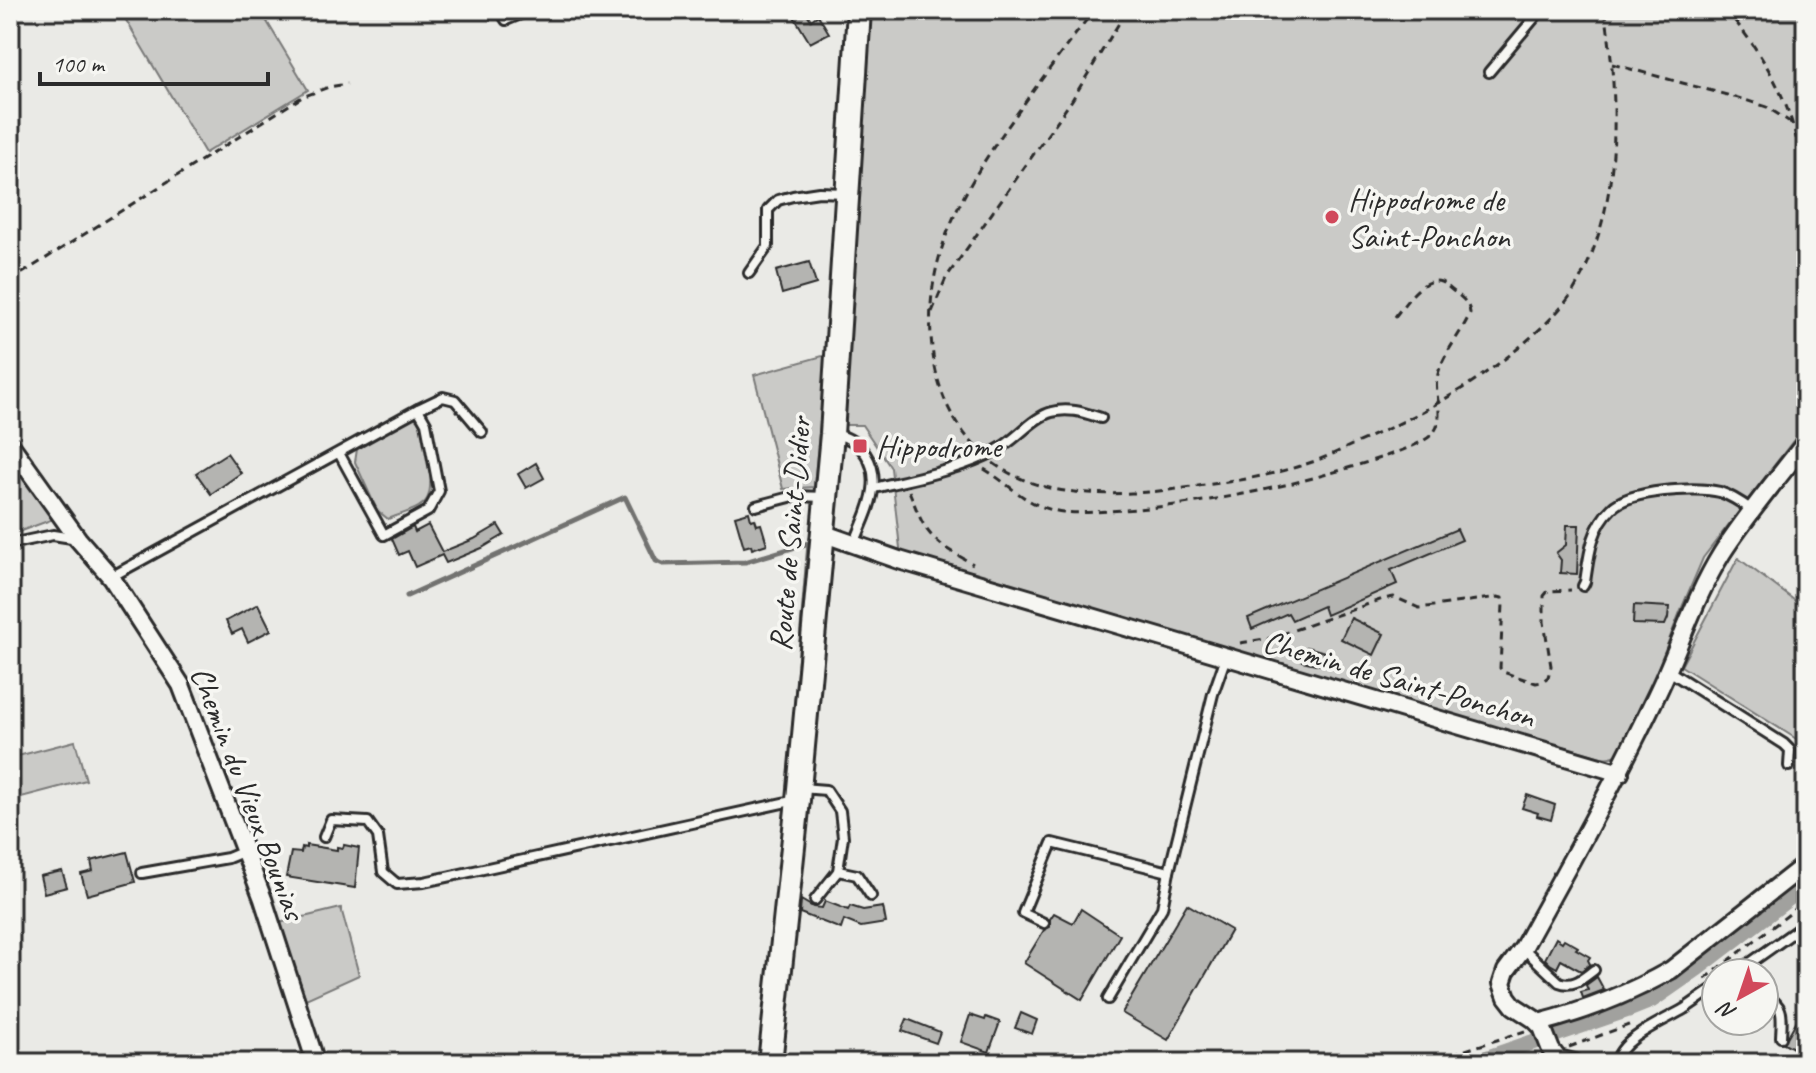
<svg xmlns="http://www.w3.org/2000/svg" width="1816" height="1073" font-family="Caveat,sans-serif">
	<style>
		.green { fill: #cacac7; stroke: #7a7a79; stroke-width: 2 }
		.lines { fill: none; stroke-linecap: round; stroke-linejoin: round }
		.stream { stroke: #727270; stroke-width: 5 }
		.canal { stroke: #a1a19e; stroke-width: 16 }
		.building { fill: #b4b4b1; stroke: #2b2b2b; stroke-width: 2 }
		.service-casing { stroke: #2b2b2b; stroke-width: 14 }
		.minor-casing { stroke: #2b2b2b; stroke-width: 22 }
		.secondary-casing { stroke: #2b2b2b; stroke-width: 28 }
		.path { stroke: #2b2b2b; stroke-width: 3; stroke-dasharray: 8 6; stroke-linecap: butt }
		.service { stroke: #f6f6f2; stroke-width: 8 }
		.minor { stroke: #f6f6f2; stroke-width: 16 }
		.secondary { stroke: #f6f6f2; stroke-width: 22 }
		.poi-dot { fill: #d1495b; stroke: #f6f6f2; stroke-width: 3 }
		.labels { text-anchor: middle; dominant-baseline: central; stroke-width: 7; stroke-linejoin: round; paint-order: stroke }
		.poi-label { font-size: 32px; fill: #2b2b2b; stroke: #f6f6f2; text-anchor: start }
		.street-label { font-size: 32px; fill: #2b2b2b; stroke: #f6f6f2 }
	</style>
	<rect width="100%" height="100%" fill="#eaeae6"/>
	<filter id="ink" filterUnits="userSpaceOnUse"><feTurbulence type="fractalNoise" baseFrequency=".0125" numOctaves="2"/><feDisplacementMap in="SourceGraphic" scale="16" xChannelSelector="R" yChannelSelector="G"/><feConvolveMatrix kernelMatrix="1 2 1 2 8 2 1 2 1" color-interpolation-filters="sRGB"/></filter>
	<g filter="url(#ink)">
		<g class="green">
			<path d="M120,10H260L308,90L205,153Z"/>
			<path d="M870,10H1806V424L1703,558L1680,612L1627,747C1618,755 1612,759 1601,757L901,557L891,468L862,425H844Z"/>
			<path d="M826,355L814,487L783,489L754,375Z"/>
			<path d="M412,417C417,419 420,419 422,424C429,437 434,487 427,499C421,510 399,514 388,519L377,510L355,462L357,449Z"/>
			<path d="M13,457L56,518L10,535V458Z"/>
			<path d="M1738,558L1806,609V745L1681,666Z"/>
			<path d="M75,741L86,780L10,800V758Z"/>
			<path d="M341,908L359,975L306,999L279,923Z"/>
		</g>
		<g class="lines">
			<path class="stream" d="M407,596L625,497L656,561L663,564L745,562L809,543L794,726"/>
			<path class="canal" d="M1472,1063L1627,1010L1652,1000L1698,968L1806,885"/>
		</g>
		<g class="building">
			<path d="M790,10H805L811,20L818,15L829,33L810,43Z"/>
			<path d="M809,262L816,284L782,294L776,271Z"/>
			<path d="M227,453L241,473L211,494L196,473Z"/>
			<path d="M536,463L544,478L526,488L518,474Z"/>
			<path d="M749,512L751,520L755,519L757,525L761,524L767,544L752,549L751,545L744,547L735,516Z"/>
			<path d="M428,525L442,552L474,539L498,525L504,535L482,548L446,563L442,555L415,567L408,551L399,555L392,539L413,527L415,532Z"/>
			<path d="M1567,525H1579L1577,574L1560,573L1561,560L1556,553L1566,545Z"/>
			<path d="M1457,529L1462,540L1391,570L1397,584L1326,615L1323,606L1292,620L1288,613L1252,629L1248,618Z"/>
			<path d="M258,604L271,630L248,642L242,629L232,634L226,621Z"/>
			<path d="M1634,605L1669,607L1668,618L1665,625L1633,624Z"/>
			<path d="M1351,618L1384,634L1374,655L1341,639Z"/>
			<path d="M1307,647L1325,652L1321,665L1302,661Z"/>
			<path d="M1527,795L1555,805L1551,820L1537,816L1538,813L1522,808Z"/>
			<path d="M306,845L337,850V847L343,848L344,845L359,848L355,888L286,877L291,852L301,853L302,847L306,848Z"/>
			<path d="M127,852L135,882L87,895L81,874L93,871L91,861Z"/>
			<path d="M62,871L67,887L44,893L40,876Z"/>
			<path d="M801,900L813,907L822,908L825,901L848,910L850,906L863,910L883,907L886,923L861,927L844,920L841,929L800,913Z"/>
			<path d="M1187,904L1231,930L1168,1040L1122,1013Z"/>
			<path d="M1081,909L1120,935L1082,1000L1024,963L1044,930L1050,927V919L1054,913L1073,923Z"/>
			<path d="M1556,938L1562,942L1564,939L1578,947L1576,949L1590,957L1588,960L1590,964L1581,971L1561,960L1557,968L1550,964L1545,959Z"/>
			<path d="M1597,977L1604,990L1583,998L1581,992L1588,990L1586,985Z"/>
			<path d="M1806,1004V1055L1784,1043Z"/>
			<path d="M1021,1013L1037,1020L1032,1034L1015,1028Z"/>
			<path d="M970,1015L985,1020L986,1017L1000,1022L989,1052L961,1042Z"/>
			<path d="M907,1019L940,1032L936,1043L902,1031Z"/>
		</g>
		<g class="lines">
			<defs>
				<g id="service">
					<path d="M500,10L506,20L530,10"/>
					<path d="M1489,72L1541,10"/>
					<path d="M749,273L768,246V210L778,200L793,196L819,192L845,193"/>
					<path d="M418,409L443,397L455,400L482,432"/>
					<path d="M835,434C862,440 877,463 873,490C871,509 860,527 854,545"/>
					<path d="M874,488C915,478 960,470 997,450C1016,440 1033,417 1052,412C1069,407 1085,413 1101,418"/>
					<path d="M756,506L794,496L825,497"/>
					<path d="M10,544L53,535L78,539"/>
					<path d="M111,577L418,409L426,423L439,491L428,511L384,535L339,453"/>
					<path d="M1583,586L1585,582C1589,556 1591,528 1612,508C1630,490 1696,486 1720,492C1732,496 1742,503 1752,510"/>
					<path d="M1669,671L1784,744L1790,750L1789,766"/>
					<path d="M801,788L826,790L840,811L843,837L838,871L857,875L871,896"/>
					<path d="M324,837L331,820L368,822L378,836L383,872L397,884L424,882L796,800"/>
					<path d="M142,873L228,858L245,851"/>
					<path d="M815,900L838,871"/>
					<path d="M1044,923L1023,913L1052,843L1169,872"/>
					<path d="M1523,948L1559,982C1574,988 1583,978 1594,970"/>
					<path d="M1736,973L1801,927H1806"/>
					<path d="M1764,993C1785,1008 1782,1013 1781,1037"/>
					<path d="M1108,999L1162,908L1169,872L1213,694L1226,657"/>
					<path d="M1616,1063C1620,1038 1664,1021 1684,1009C1695,1002 1705,994 1716,987"/>
				</g>
				<g id="minor">
					<path d="M10,444L78,539L111,577L181,685L263,899L316,1063"/>
					<path d="M822,533L899,560L1620,773"/>
					<path d="M1539,1023C1586,1011 1629,994 1671,970L1806,864"/>
					<path d="M1574,1063L1558,1059L1551,1050L1542,1027L1534,1019L1514,1006L1507,997L1502,983L1506,971L1523,948C1569,865 1615,782 1656,696C1679,649 1694,598 1722,553C1747,514 1778,478 1806,442"/>
				</g>
				<path id="secondary" d="M770,1063L798,800L832,434L859,10"/>
			</defs>
			<use href="#service" class="service-casing"/>
			<use href="#minor" class="minor-casing"/>
			<use href="#secondary" class="secondary-casing"/>
			<g class="path">
				<path d="M1726,10C1761,51 1791,100 1799,153"/>
				<path d="M1612,64L1742,99L1767,107L1793,124"/>
				<path d="M10,281L302,97L329,87L347,84"/>
				<path d="M932,312L946,278L1072,100L1127,10"/>
				<path d="M976,447C951,421 938,391 933,355C919,257 966,184 1021,108C1044,75 1069,43 1094,10"/>
				<path d="M993,463C1014,478 1041,488 1066,491C1112,497 1160,492 1205,485C1239,481 1273,475 1306,464C1323,459 1339,451 1356,443C1415,418 1472,387 1522,345C1540,329 1559,313 1572,293C1623,212 1619,101 1605,10"/>
				<path d="M984,469C1013,486 1026,507 1063,512C1083,514 1104,511 1124,510C1211,504 1298,485 1380,458C1394,453 1425,444 1434,432C1445,417 1434,394 1437,378C1442,354 1461,335 1470,313C1469,303 1463,299 1456,293C1451,290 1446,284 1441,282C1422,275 1404,306 1394,318"/>
				<path d="M909,491C916,507 921,526 934,538C944,549 960,556 973,564"/>
				<path d="M1240,643L1271,638L1383,599L1394,597L1419,608L1498,597L1502,598L1503,604L1500,668L1503,672L1536,683L1542,682L1548,677L1551,666L1544,622V596L1548,591L1571,590"/>
				<path d="M1705,979L1806,901"/>
				<path d="M1569,1047L1634,1023"/>
				<path d="M1425,1063L1525,1031"/>
			</g>
			<use href="#service" class="service"/>
			<use href="#minor" class="minor"/>
			<use href="#secondary" class="secondary"/>
		</g>
	</g>
	<g class="poi-dot">
		<circle cx="1332" cy="217" r="8"/>
		<rect x="852" y="438" width="16" height="16" rx="4"/>
	</g>
	<g class="labels">
		<g class="poi-label">
			<text x="1348" y="199">Hippodrome de<tspan x="1348" dy="37">Saint-Ponchon</tspan></text>
			<text x="876" y="446">Hippodrome</text>
		</g>
		<g class="street-label">
			<text transform="translate(790 534) rotate(-85)">Route de Saint-Didier</text>
			<text transform="translate(1399 679) rotate(16)">Chemin de Saint-Ponchon</text>
			<text transform="translate(248 793) rotate(69)">Chemin du Vieux Bounias</text>
		</g>
	</g>
	<rect width="1816" height="1073" fill="none" stroke="#f6f6f2" stroke-width="40"/>
	<rect x="20" y="20" width="1776" height="1033" fill="none" stroke="#2b2b2b" stroke-width="3" filter="url(#ink)"/>
	<g transform="translate(1740 997) rotate(220)"><circle r="38" fill="#f6f6f2" stroke="#a5a5a2" stroke-width="2"/>
	<path d="M0-6L14 30L0 20L-14 30Z" fill="#d1495b"/>
	<text y="-12" font-size="22" font-weight="bold" text-anchor="middle" fill="#2b2b2b">N</text>
	</g>
	<path d="M40 72v12h228v-12" fill="none" stroke="#2b2b2b" stroke-width="4"/>
	<text x="52" y="72" font-size="24" fill="#2b2b2b" stroke="#f6f6f2" stroke-width="6" paint-order="stroke">100 m</text>
</svg>
